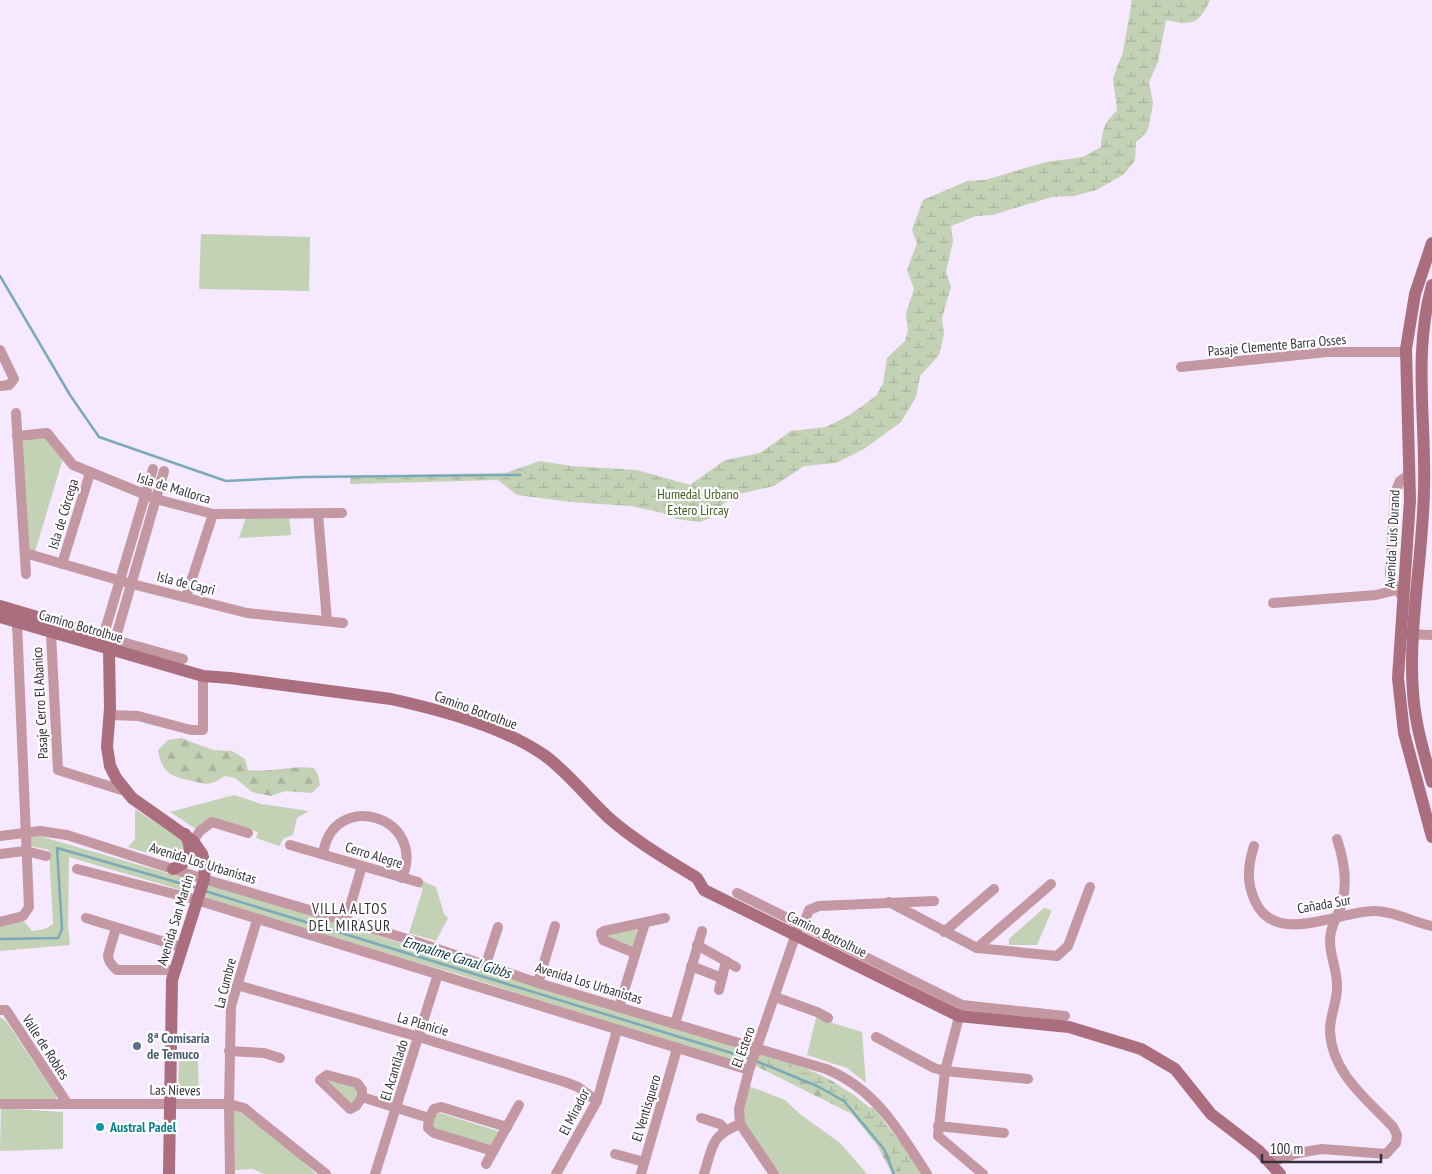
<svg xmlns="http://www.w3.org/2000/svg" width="1432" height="1174" font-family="'PT Sans Narrow',sans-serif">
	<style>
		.green { fill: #c3d1b4 }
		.forest { fill: url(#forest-firs) }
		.wetland { fill: url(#wetland-marsh) }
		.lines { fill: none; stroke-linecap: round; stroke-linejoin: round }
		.stream { stroke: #7aaaba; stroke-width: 2.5 }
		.street { stroke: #c398a3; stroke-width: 10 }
		.secondary { stroke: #aa6e7f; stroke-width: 12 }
		.service-dot { fill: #5c6f8a; stroke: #fff; stroke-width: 2 }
		.culture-dot { fill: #0f9aa8; stroke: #fff; stroke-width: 2 }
		.labels { text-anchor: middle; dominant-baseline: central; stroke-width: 4.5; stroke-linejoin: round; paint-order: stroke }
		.street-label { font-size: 14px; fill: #36303b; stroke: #fff }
		.park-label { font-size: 14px; fill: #435b23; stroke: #fff }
		.service-label { font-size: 14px; font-weight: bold; fill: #4e5e75; stroke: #fff; text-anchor: start }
		.culture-label { font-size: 14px; font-weight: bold; fill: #0d838f; stroke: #fff; text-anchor: start }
		.neighbourhood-label { font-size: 15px; letter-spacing: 1px; fill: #36303b; stroke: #fff }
		.water-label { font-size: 15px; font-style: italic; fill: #01313d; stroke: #fff }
	</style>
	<defs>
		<pattern id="forest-firs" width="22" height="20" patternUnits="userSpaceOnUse" patternTransform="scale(1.25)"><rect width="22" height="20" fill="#c3d1b4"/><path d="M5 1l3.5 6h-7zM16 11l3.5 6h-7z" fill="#a8b49c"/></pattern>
		<pattern id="wetland-marsh" width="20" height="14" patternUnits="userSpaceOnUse" patternTransform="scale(1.25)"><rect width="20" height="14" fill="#c3d1b4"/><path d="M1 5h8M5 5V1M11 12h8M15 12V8" fill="none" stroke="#a8b49c"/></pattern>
	</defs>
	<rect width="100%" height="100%" fill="#f5e8ff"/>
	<g class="green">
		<path d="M201,234L310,237L309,291L199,289Z"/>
		<path d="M47,433L64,455L34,555L26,553L18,436Z"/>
		<path d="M289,515L291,535L239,538L246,517Z"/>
		<path d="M234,795L261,804L309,811L297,818L293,835L284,838L279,846L256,838L258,832L213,818L196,829L170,812Z"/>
		<path d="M135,809L185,842L188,850L176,862L128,847L135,839Z"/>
		<path d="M39,836L191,880V890L188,892L69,857L68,924L70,945L0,951V924L22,919L32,931L45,929L53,924L49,850L30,846L26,843L31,837Z"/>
		<path d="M419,879L436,887L444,914L448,918L436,941L409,933L423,889L416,886Z"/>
		<path d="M210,884L742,1048L746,1052L742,1062L737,1063L457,974L263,917L201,897L202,890Z"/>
		<path d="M1044,908L1052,910L1037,945H1009V939Z"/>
		<path d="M634,926L637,930L633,946L602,935Z"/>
		<path d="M0,1017L6,1021L57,1097L55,1100L0,1101Z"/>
		<path d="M816,1018L862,1032L866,1083L847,1068L807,1055Z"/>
		<path d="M179,1059L198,1061L199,1097L178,1096Z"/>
		<path d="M326,1079L355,1086L359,1092L351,1105Z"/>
		<path d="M749,1086L785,1100L800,1114L840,1143L867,1174H780L743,1123L742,1111Z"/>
		<path d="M1,1108L63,1112V1149L0,1151Z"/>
		<path d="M234,1110C266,1121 291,1152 316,1174H264L253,1169L235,1170Z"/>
		<path d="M440,1113L498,1131L492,1147L436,1130L432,1123L435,1115Z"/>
	</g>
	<g class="forest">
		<path d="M181,738L213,750L232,751L245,759L248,770C273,773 292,765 314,768L318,775L320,785L312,793L285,791L271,796L252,792L235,778L225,776C208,787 206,784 188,780C169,776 161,770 158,750L168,740Z"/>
		<path d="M762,1054C800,1066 837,1076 864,1107L874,1108L924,1174H892L877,1145L852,1114L754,1065L756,1055Z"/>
	</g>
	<g class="wetland">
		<path d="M1132,0H1210C1199,24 1192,26 1166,20L1158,62L1149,82L1153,103L1149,126L1146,133L1136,142L1135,161L1123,175L1096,190L1074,196L1052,197L992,215L976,216L951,226L953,241L946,272L951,287L942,318L944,334L939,355L920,376L916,397L901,422L864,449L836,463L804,466L774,486L739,494L723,504L710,518L700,522L676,519L663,513L631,506L571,502L517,495L498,480L350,484V476L505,473L540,461L571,466L637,470L690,485L725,460L760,453L791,431L826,427L848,416L876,396L883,384L887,358L905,341L908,331L906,313L914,289L907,270L917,243L912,230L923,200L967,181L985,180L1046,162L1083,157L1101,147C1102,131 1104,122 1117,111L1113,78L1123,52Z"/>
		<path d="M766,1058C789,1067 815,1075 838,1086C869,1100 906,1142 915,1174H902C878,1108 824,1088 764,1064Z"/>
	</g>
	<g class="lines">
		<g class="stream">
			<path d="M0,276L70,395L99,437L226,481L304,477L520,475"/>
			<path d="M205,891L751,1059"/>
			<path d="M0,939L58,938L62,929L57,848L197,888"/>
			<path d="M756,1061L817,1086L844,1101L884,1149L894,1174"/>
		</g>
		<g class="street">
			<path d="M0,350L14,379L9,385L0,386"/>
			<path d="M1181,367L1327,352H1406"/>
			<path d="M16,413L26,574"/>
			<path d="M17,436L47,433L73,465L156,499L213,514L342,513"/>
			<path d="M164,471L115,640L183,659"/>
			<path d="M318,514L327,621"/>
			<path d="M25,553L132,584L247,613L343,623"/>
			<path d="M62,564L90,473"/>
			<path d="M186,597L213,514"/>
			<path d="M1403,597L1394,587L1390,575L1395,493L1400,481L1410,474"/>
			<path d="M1273,603L1376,595L1396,590"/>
			<path d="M51,634L58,770L125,791"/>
			<path d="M1406,634L1432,635"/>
			<path d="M105,643L103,637L153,469"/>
			<path d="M110,715L138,716L191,730H203V676"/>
			<path d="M0,836L40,831L67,835L204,879L411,940L538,983L826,1069C876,1089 899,1131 927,1174"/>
			<path d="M193,841L200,831L212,822L248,833"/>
			<path d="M290,845L418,882"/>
			<path d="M1254,846C1248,865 1246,882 1255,901C1275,947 1339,911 1374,911C1395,911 1412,922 1432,926"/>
			<path d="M0,854L25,851L46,856"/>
			<path d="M323,854C333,788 428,816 402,878"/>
			<path d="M77,869L190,898L749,1070"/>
			<path d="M737,893L962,1005L1065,1016"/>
			<path d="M889,902L977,948L1057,956L1068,946L1090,887"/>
			<path d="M86,918L181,947"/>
			<path d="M346,920L362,866"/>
			<path d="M0,922L23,916L29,907L17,623"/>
			<path d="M803,925L809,910L819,906L934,901"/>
			<path d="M116,928L108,955C108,962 112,966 117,970H174"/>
			<path d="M944,932L994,889"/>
			<path d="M697,945L736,967"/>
			<path d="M977,948L1051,884"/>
			<path d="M635,953L603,940L601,933L604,931L665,918"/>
			<path d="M486,964L498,927"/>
			<path d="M691,966L722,978L726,961"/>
			<path d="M538,983L555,926"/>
			<path d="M237,985L419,1037L565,1082L578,1087L597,1101"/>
			<path d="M719,990L722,978"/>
			<path d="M775,997L817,1012L828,1018"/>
			<path d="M619,1007L645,923"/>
			<path d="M961,1009L945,1071L938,1136L983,1174"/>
			<path d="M0,1010H6L67,1103"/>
			<path d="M675,1024L702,931"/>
			<path d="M876,1037L934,1068L945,1071L1028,1079"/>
			<path d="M229,1051L264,1053L280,1058"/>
			<path d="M362,1097L356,1106L350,1109L320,1080L327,1075L357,1083L362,1090V1097L429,1118"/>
			<path d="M0,1104H229L244,1108L326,1174"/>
			<path d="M701,1118L720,1124L726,1130"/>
			<path d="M938,1126L1004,1133"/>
			<path d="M493,1151L434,1133L428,1128L429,1118L434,1109L441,1107L507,1127"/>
			<path d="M615,1154L644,1162"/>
			<path d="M1271,1162L1298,1153L1322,1149L1386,1154L1396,1143L1397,1135L1393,1127C1367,1099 1331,1073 1330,1030C1330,1015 1338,1000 1337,985C1337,967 1327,950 1331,932C1333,922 1339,913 1342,904C1348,882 1344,860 1337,839"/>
			<path d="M486,1164L519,1105"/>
			<path d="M230,1174L229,1104L231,1006L257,920"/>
			<path d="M375,1174L438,974"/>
			<path d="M556,1174L597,1101L617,1030"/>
			<path d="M641,1174L677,1049"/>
			<path d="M704,1174C713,1146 710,1136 740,1124"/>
			<path d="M774,1174L740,1124L739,1109L749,1070L798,928"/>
		</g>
		<g class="secondary">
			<path d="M1432,243L1415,294L1406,349L1410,500L1398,678L1404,733L1432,837"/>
			<path d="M1432,285C1413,353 1426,420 1424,489C1423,557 1408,626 1413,693C1415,724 1424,753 1432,782"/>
			<path d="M0,606L115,640L109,650L110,708L107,747L110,766L116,778L132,798L193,841L202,854L205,864L204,879L172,980L169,1174"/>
			<path d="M0,617L203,676L230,678L391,699C440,710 502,726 544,755C569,773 586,797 609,818C635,841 668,860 697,878L704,890L959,1016L1069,1027L1141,1049L1175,1069L1211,1114L1259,1151L1280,1174"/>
			<path d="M173,869C190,862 194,851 185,834"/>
		</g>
	</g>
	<circle class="service-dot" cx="137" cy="1046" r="5"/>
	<circle class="culture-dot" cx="100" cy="1127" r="5"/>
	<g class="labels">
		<g class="street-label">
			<text transform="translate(1277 345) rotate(-5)">Pasaje Clemente Barra Osses</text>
			<text transform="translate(174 488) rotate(17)">Isla de Mallorca</text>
			<text transform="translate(63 514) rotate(-73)">Isla de Córcega</text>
			<text transform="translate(1392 539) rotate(-87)">Avenida Luis Durand</text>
			<text transform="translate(186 583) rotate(14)">Isla de Capri</text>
			<text transform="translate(81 626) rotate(16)">Camino Botrolhue</text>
			<text transform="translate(40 703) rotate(-93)">Pasaje Cerro El Abanico</text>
			<text transform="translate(476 710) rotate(20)">Camino Botrolhue</text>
			<text transform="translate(374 855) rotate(17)">Cerro Alegre</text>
			<text transform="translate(203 863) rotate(17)">Avenida Los Urbanistas</text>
			<text transform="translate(1324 904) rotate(-10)">Cañada Sur</text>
			<text transform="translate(175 920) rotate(-73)">Avenida San Martín</text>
			<text transform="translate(827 934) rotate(26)">Camino Botrolhue</text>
			<text transform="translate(225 983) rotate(-76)">La Cumbre</text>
			<text transform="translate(589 983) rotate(17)">Avenida Los Urbanistas</text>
			<text transform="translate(423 1024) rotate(16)">La Planicie</text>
			<text transform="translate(46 1047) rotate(57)">Valle de Robles</text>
			<text transform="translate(743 1047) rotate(-70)">El Estero</text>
			<text transform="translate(394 1070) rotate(-73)">El Acantilado</text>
			<text transform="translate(175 1090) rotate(1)">Las Nieves</text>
			<text transform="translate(646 1108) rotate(-73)">El Ventisquero</text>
			<text transform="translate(574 1112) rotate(-63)">El Mirador</text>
		</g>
		<g class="park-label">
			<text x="698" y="494">Humedal Urbano<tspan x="698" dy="16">Estero Lircay</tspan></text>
		</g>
		<g class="service-label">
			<text x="147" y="1038">8ª Comisaría<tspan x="147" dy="16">de Temuco</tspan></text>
		</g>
		<g class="culture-label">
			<text x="110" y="1127">Austral Padel</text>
		</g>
		<g class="neighbourhood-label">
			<text x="350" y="908">VILLA ALTOS<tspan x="350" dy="17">DEL MIRASUR</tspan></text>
		</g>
		<g class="water-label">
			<text transform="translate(457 957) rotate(17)">Empalme Canal Gibbs</text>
		</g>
	</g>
	<path d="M1262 1154v8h119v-8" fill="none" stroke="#36303b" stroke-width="2.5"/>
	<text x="1270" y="1154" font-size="15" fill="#36303b" stroke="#ffffff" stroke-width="4" paint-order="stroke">100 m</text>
</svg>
